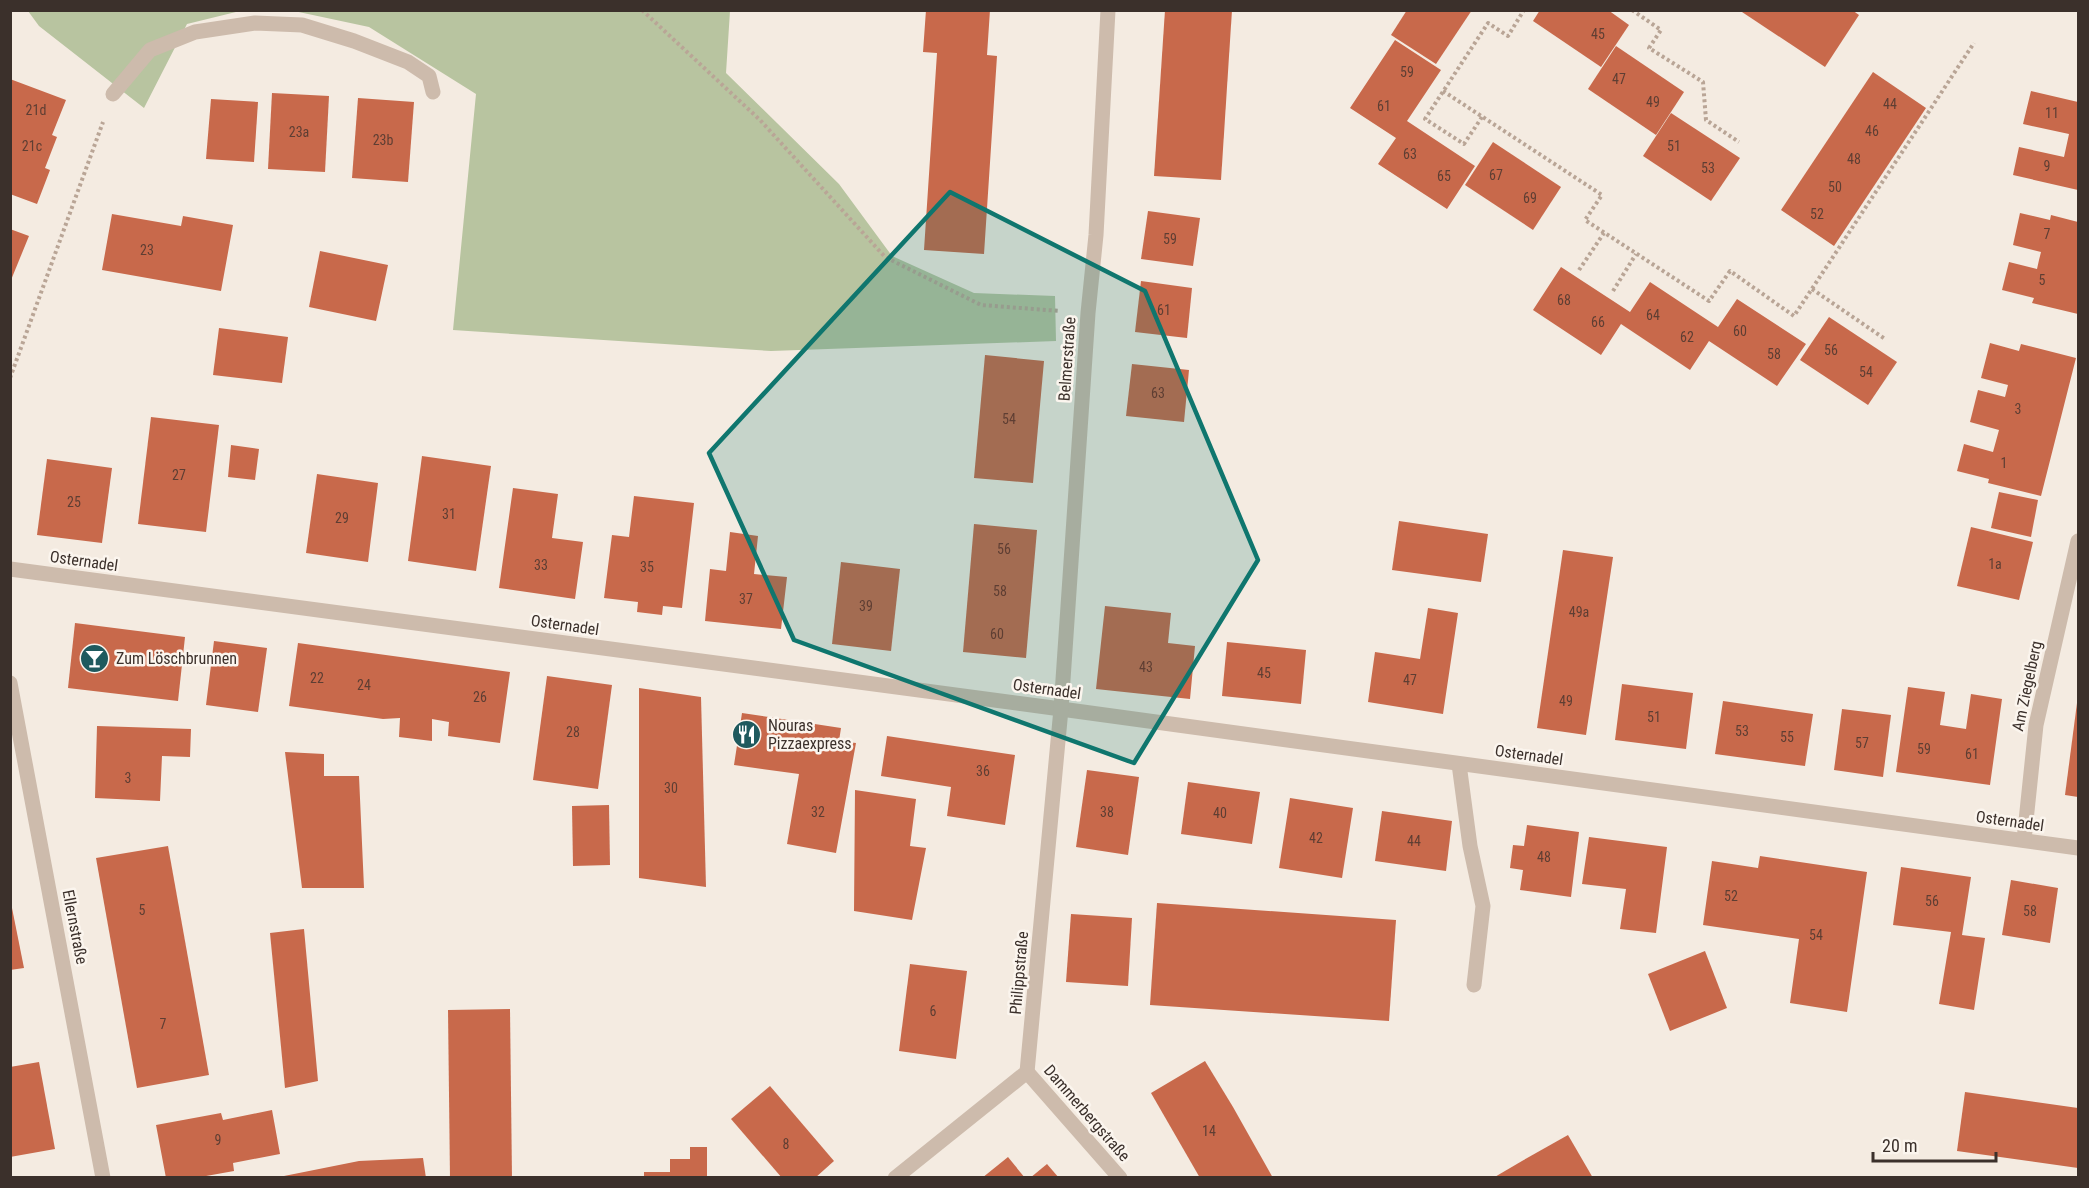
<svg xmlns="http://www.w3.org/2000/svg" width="2089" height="1188" font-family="'Roboto Condensed',sans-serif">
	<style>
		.green { fill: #b8c4a0 }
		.building { fill: #c8694b }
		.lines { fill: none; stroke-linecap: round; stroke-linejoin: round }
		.path { stroke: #b9a596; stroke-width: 4; stroke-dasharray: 3 3; stroke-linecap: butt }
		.lane { stroke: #cdbbac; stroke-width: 15 }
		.street { stroke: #cdbbac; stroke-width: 15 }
		.marked { fill: #0f766e; fill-opacity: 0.2; stroke: #0f766e; stroke-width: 4.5; stroke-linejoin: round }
		.labels { text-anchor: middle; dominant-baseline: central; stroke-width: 5; stroke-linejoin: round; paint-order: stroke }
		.number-label { font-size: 14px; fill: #5e3e33 }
		.street-label { font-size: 16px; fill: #3b302b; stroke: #fbf5ee }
		.poi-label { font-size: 16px; fill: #3b302b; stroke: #fbf5ee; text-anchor: start }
	</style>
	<rect width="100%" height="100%" fill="#f4ebe1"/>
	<g class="green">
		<path d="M28,11H240L187,24L144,108L39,26Z"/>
		<path d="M294,11H730L726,73L839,184L892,256L974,293L1055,296L1056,341L771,351L453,330L476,94L369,27Z"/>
	</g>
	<g class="building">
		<path d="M926,10H990L987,55L997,56L984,254L924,250L937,53L923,52Z"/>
		<path d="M1165,10H1232L1221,180L1154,176Z"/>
		<path d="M1407,10H1472L1436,64L1391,35Z"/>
		<path d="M1540,10H1608L1629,25L1601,67L1533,21Z"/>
		<path d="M1739,10H1852L1859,15L1825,67Z"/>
		<path d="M1395,40L1441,70L1407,121L1475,166L1447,209L1378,164L1396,138L1350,108Z"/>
		<path d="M1616,46L1684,92L1656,135L1588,89Z"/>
		<path d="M1873,72L1926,108L1834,246L1781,210Z"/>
		<path d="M10,79L66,100L52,135L57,137L45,168L50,170L37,204L10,194Z"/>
		<path d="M2031,91L2078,102V190L2013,175L2019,147L2064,157L2069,134L2023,124Z"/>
		<path d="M272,93L329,96L325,172L268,169Z"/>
		<path d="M358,98L414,102L408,182L352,178Z"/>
		<path d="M211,99L258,102L254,162L206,159Z"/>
		<path d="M1671,113L1740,158L1711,201L1643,156Z"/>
		<path d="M1493,142L1561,187L1533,230L1465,185Z"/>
		<path d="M1148,211L1200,218L1193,266L1141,259Z"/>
		<path d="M2020,213L2050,220L2051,215L2078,222V314L2032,303L2034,298L2002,290L2009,262L2037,269L2039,260L2041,252L2013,245Z"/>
		<path d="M112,214L181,226L183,216L233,225L221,291L102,270Z"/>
		<path d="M10,229L29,236L11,280H10Z"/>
		<path d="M320,251L388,265L376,321L309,307Z"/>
		<path d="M1561,267L1630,312L1650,282L1718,327L1737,299L1806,344L1777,386L1709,341L1690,370L1621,324L1601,355L1533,310Z"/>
		<path d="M1141,281L1192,288L1187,338L1135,332Z"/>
		<path d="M1829,317L1897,362L1868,405L1800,360Z"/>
		<path d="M219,328L288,337L282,383L213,375Z"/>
		<path d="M1990,343L2019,351L2021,344L2076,358L2041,496L1988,483L1989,479L1957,471L1964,444L1993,452L1999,430L1970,422L1978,390L2005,397L2008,385L1981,378Z"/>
		<path d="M985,355L1044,361L1033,483L974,478Z"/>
		<path d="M1132,364L1189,370L1184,422L1126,416Z"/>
		<path d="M151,417L219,425L206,532L138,524Z"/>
		<path d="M231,445L259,449L255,480L228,477Z"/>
		<path d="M422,456L491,466L476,571L408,561Z"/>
		<path d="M47,459L112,468L102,543L37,535Z"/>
		<path d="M317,474L378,483L368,562L306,553Z"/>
		<path d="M513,488L558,494L552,538L583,542L575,599L499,588Z"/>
		<path d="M1999,492L2038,500L2031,537L1991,528Z"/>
		<path d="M634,496L694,503L682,608L663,606L662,615L637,612L638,602L604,598L612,535L629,537Z"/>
		<path d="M1399,521L1488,534L1481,582L1392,570Z"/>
		<path d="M974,524L1037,530L1026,658L963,652Z"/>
		<path d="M1971,527L2033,542L2019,600L1957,586Z"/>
		<path d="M730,532L758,536L754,574L787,577L781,629L705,621L710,569L726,571Z"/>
		<path d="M1563,550L1613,557L1586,735L1537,728Z"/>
		<path d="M841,562L900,569L891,651L832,644Z"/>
		<path d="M1105,606L1171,613L1168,643L1195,646L1190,699L1096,689Z"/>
		<path d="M1428,608L1458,613L1443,714L1368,702L1375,652L1420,659Z"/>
		<path d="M75,623L185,637L178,701L68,688Z"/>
		<path d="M214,641L267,648L258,712L206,705Z"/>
		<path d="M1227,642L1306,650L1301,704L1222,696Z"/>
		<path d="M298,643L510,672L500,743L448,736L449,722L432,719V741L399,737L400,718L383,719L289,706Z"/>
		<path d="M547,676L612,685L598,789L533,780Z"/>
		<path d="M1622,684L1693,693L1686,749L1615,740Z"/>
		<path d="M1908,687L1945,692L1940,725L1966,729L1971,694L2002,699L1990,785L1896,772Z"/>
		<path d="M639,688L701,697L706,887L639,878Z"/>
		<path d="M1723,701L1813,714L1805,766L1715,754Z"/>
		<path d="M2077,703H2078V797L2065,795Z"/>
		<path d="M1842,709L1891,715L1883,777L1834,770Z"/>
		<path d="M742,713L841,728L839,741L856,743L836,853L787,844L799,774L734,765Z"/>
		<path d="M97,726L191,729L190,757L162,756L160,801L95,798Z"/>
		<path d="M887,736L1015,755L1005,825L947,816L951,787L881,776Z"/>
		<path d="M285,752L324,754V776H359L364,888H302Z"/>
		<path d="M1087,770L1139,777L1128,855L1076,847Z"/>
		<path d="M1188,782L1260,792L1252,844L1181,834Z"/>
		<path d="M855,790L916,799L910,846L926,848L912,920L854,911Z"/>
		<path d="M1290,798L1353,808L1342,878L1279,868Z"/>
		<path d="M609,805L610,865L573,866L572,806Z"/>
		<path d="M1382,811L1452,821L1446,871L1375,861Z"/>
		<path d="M1527,825L1579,832L1571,897L1520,890L1523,870L1510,868L1513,845L1524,846Z"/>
		<path d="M1589,837L1667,847L1656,933L1620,929L1626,889L1582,884Z"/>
		<path d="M168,846L209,1075L137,1088L96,858Z"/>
		<path d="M1760,856L1867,872L1847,1012L1790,1003L1799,939L1703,925L1712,861L1758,868Z"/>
		<path d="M1901,867L1971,877L1962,935L1985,938L1974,1010L1939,1004L1951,932L1893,925Z"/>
		<path d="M2011,880L2058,888L2050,943L2002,935Z"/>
		<path d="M10,898L24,968L10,970Z"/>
		<path d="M1157,903L1396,920L1389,1021L1150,1005Z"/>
		<path d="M1071,914L1132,918L1128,986L1066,982Z"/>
		<path d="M304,929L318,1081L285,1088L270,933Z"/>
		<path d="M1705,951L1727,1008L1670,1031L1648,974Z"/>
		<path d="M910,964L967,971L956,1059L899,1051Z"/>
		<path d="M510,1009L512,1178H450L448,1010Z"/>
		<path d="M1205,1061L1233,1107L1273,1178H1200L1151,1093Z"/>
		<path d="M39,1062L55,1149L10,1157V1067Z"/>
		<path d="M770,1086L834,1161L815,1178H782L731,1119Z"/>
		<path d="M1965,1092L2078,1108V1168L1957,1151Z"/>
		<path d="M272,1110L280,1154L233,1163L234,1171L195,1178H166L156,1125L221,1113L223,1120Z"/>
		<path d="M1568,1135L1593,1178H1493L1522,1161Z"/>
		<path d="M690,1147H707V1178H644V1172H670V1159H690Z"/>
		<path d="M1008,1157L1025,1178H982Z"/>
		<path d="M423,1158L426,1178H274L359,1161Z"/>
		<path d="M1047,1164L1059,1178H1030Z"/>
	</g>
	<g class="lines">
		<g class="path">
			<path d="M642,10L760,120L885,257L981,305L1060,311"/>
			<path d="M1632,10L1661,30L1649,48L1703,82L1706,120L1739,142"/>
			<path d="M1443,91L1602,195L1585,220L1709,301L1730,271L1794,316L1974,43"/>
			<path d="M1482,117L1464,144L1425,119L1488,23L1508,36L1524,10"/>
			<path d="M1579,270L1604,233"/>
			<path d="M1812,289L1885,339"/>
			<path d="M1613,291L1636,254"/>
			<path d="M10,378L103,122"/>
		</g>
		<g class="lane">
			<path d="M113,94L150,50L195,32L255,23L302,25L354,41L408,62L429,76L433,92"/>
			<path d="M1459,764L1470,846L1483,906L1474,985"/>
		</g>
		<g class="street">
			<path d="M10,569L1061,709L2078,848"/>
			<path d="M10,683L103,1178"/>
			<path d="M2024,840L2036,725L2078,541"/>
			<path d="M1027,1072L1120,1178"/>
			<path d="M895,1178L1027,1072L1061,709L1088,313L1096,235L1108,10"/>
		</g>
	</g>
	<path class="marked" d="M950,192L1145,291L1258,560L1134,763L794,640L709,453Z"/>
	<defs>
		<symbol id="bar-disc" viewBox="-11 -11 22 22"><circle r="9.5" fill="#1f5a5e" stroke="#fbf5ee"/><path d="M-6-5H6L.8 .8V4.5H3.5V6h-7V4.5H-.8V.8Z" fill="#fff"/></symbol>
		<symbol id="restaurant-disc" viewBox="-11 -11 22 22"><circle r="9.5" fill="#1f5a5e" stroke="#fbf5ee"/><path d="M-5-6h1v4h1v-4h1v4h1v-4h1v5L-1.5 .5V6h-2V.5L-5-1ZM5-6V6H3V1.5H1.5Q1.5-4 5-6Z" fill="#fff"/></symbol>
	</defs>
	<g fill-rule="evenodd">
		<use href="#bar-disc" x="78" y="642" width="33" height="33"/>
		<use href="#restaurant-disc" x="730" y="718" width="33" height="33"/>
	</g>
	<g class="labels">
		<g class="number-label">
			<text x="1598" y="34">45</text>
			<text x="1407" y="72">59</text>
			<text x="1619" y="79">47</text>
			<text x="1653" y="102">49</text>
			<text x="1890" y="104">44</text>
			<text x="1384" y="106">61</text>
			<text x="36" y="110">21d</text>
			<text x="2052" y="113">11</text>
			<text x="1872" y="131">46</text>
			<text x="299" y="132">23a</text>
			<text x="383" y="140">23b</text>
			<text x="32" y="146">21c</text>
			<text x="1674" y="146">51</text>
			<text x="1410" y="154">63</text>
			<text x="1854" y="159">48</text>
			<text x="2047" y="166">9</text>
			<text x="1708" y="168">53</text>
			<text x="1496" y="175">67</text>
			<text x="1444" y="176">65</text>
			<text x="1835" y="187">50</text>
			<text x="1530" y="198">69</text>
			<text x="1817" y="214">52</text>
			<text x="2047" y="234">7</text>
			<text x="1170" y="239">59</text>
			<text x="147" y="250">23</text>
			<text x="2042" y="280">5</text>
			<text x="1564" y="300">68</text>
			<text x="1164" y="310">61</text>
			<text x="1653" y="315">64</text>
			<text x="1598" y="322">66</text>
			<text x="1740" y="331">60</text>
			<text x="1687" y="337">62</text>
			<text x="1831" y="350">56</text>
			<text x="1774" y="354">58</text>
			<text x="1866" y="372">54</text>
			<text x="1158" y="393">63</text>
			<text x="2018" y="409">3</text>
			<text x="1009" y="419">54</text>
			<text x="2004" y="463">1</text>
			<text x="179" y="475">27</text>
			<text x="74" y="502">25</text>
			<text x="449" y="514">31</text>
			<text x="342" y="518">29</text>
			<text x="1004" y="549">56</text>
			<text x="1995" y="564">1a</text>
			<text x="541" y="565">33</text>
			<text x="647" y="567">35</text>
			<text x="1000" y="591">58</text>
			<text x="746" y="599">37</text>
			<text x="866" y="606">39</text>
			<text x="1579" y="612">49a</text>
			<text x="997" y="634">60</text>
			<text x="1146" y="667">43</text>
			<text x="1264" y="673">45</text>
			<text x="317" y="678">22</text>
			<text x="1410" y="680">47</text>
			<text x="364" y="685">24</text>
			<text x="480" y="697">26</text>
			<text x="1566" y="701">49</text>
			<text x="1654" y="717">51</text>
			<text x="1742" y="731">53</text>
			<text x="573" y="732">28</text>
			<text x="1787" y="737">55</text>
			<text x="1862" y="743">57</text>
			<text x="1924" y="749">59</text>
			<text x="1972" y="754">61</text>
			<text x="983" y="771">36</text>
			<text x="128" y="778">3</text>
			<text x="671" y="788">30</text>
			<text x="818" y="812">32</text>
			<text x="1107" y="812">38</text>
			<text x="1220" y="813">40</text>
			<text x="1316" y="838">42</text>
			<text x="1414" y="841">44</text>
			<text x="1544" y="857">48</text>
			<text x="1731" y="896">52</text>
			<text x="1932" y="901">56</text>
			<text x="142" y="910">5</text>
			<text x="2030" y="911">58</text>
			<text x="1816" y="935">54</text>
			<text x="933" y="1011">6</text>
			<text x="163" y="1024">7</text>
			<text x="1209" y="1131">14</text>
			<text x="218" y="1140">9</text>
			<text x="786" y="1144">8</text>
		</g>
		<g class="street-label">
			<text transform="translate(1067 359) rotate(-86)">Belmerstraße</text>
			<text transform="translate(84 561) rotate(8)">Osternadel</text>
			<text transform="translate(565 625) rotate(8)">Osternadel</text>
			<text transform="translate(2027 686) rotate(-78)">Am Ziegelberg</text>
			<text transform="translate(1047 689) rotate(8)">Osternadel</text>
			<text transform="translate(1529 755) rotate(8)">Osternadel</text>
			<text transform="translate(2010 821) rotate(8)">Osternadel</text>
			<text transform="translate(75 927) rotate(79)">Ellernstraße</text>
			<text transform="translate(1019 973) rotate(-85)">Philippstraße</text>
			<text transform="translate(1087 1113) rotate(49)">Dammerbergstraße</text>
		</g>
		<g class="poi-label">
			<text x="116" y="658">Zum Löschbrunnen</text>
			<text x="768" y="725">Nouras<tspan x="768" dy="18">Pizzaexpress</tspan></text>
		</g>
	</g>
	<rect width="2089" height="1188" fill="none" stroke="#3b302b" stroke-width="24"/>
	<path d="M1873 1152v9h123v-9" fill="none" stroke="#3b302b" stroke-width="3"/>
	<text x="1882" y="1152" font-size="18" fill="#3b302b" stroke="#fbf5ee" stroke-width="4.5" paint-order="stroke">20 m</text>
</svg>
